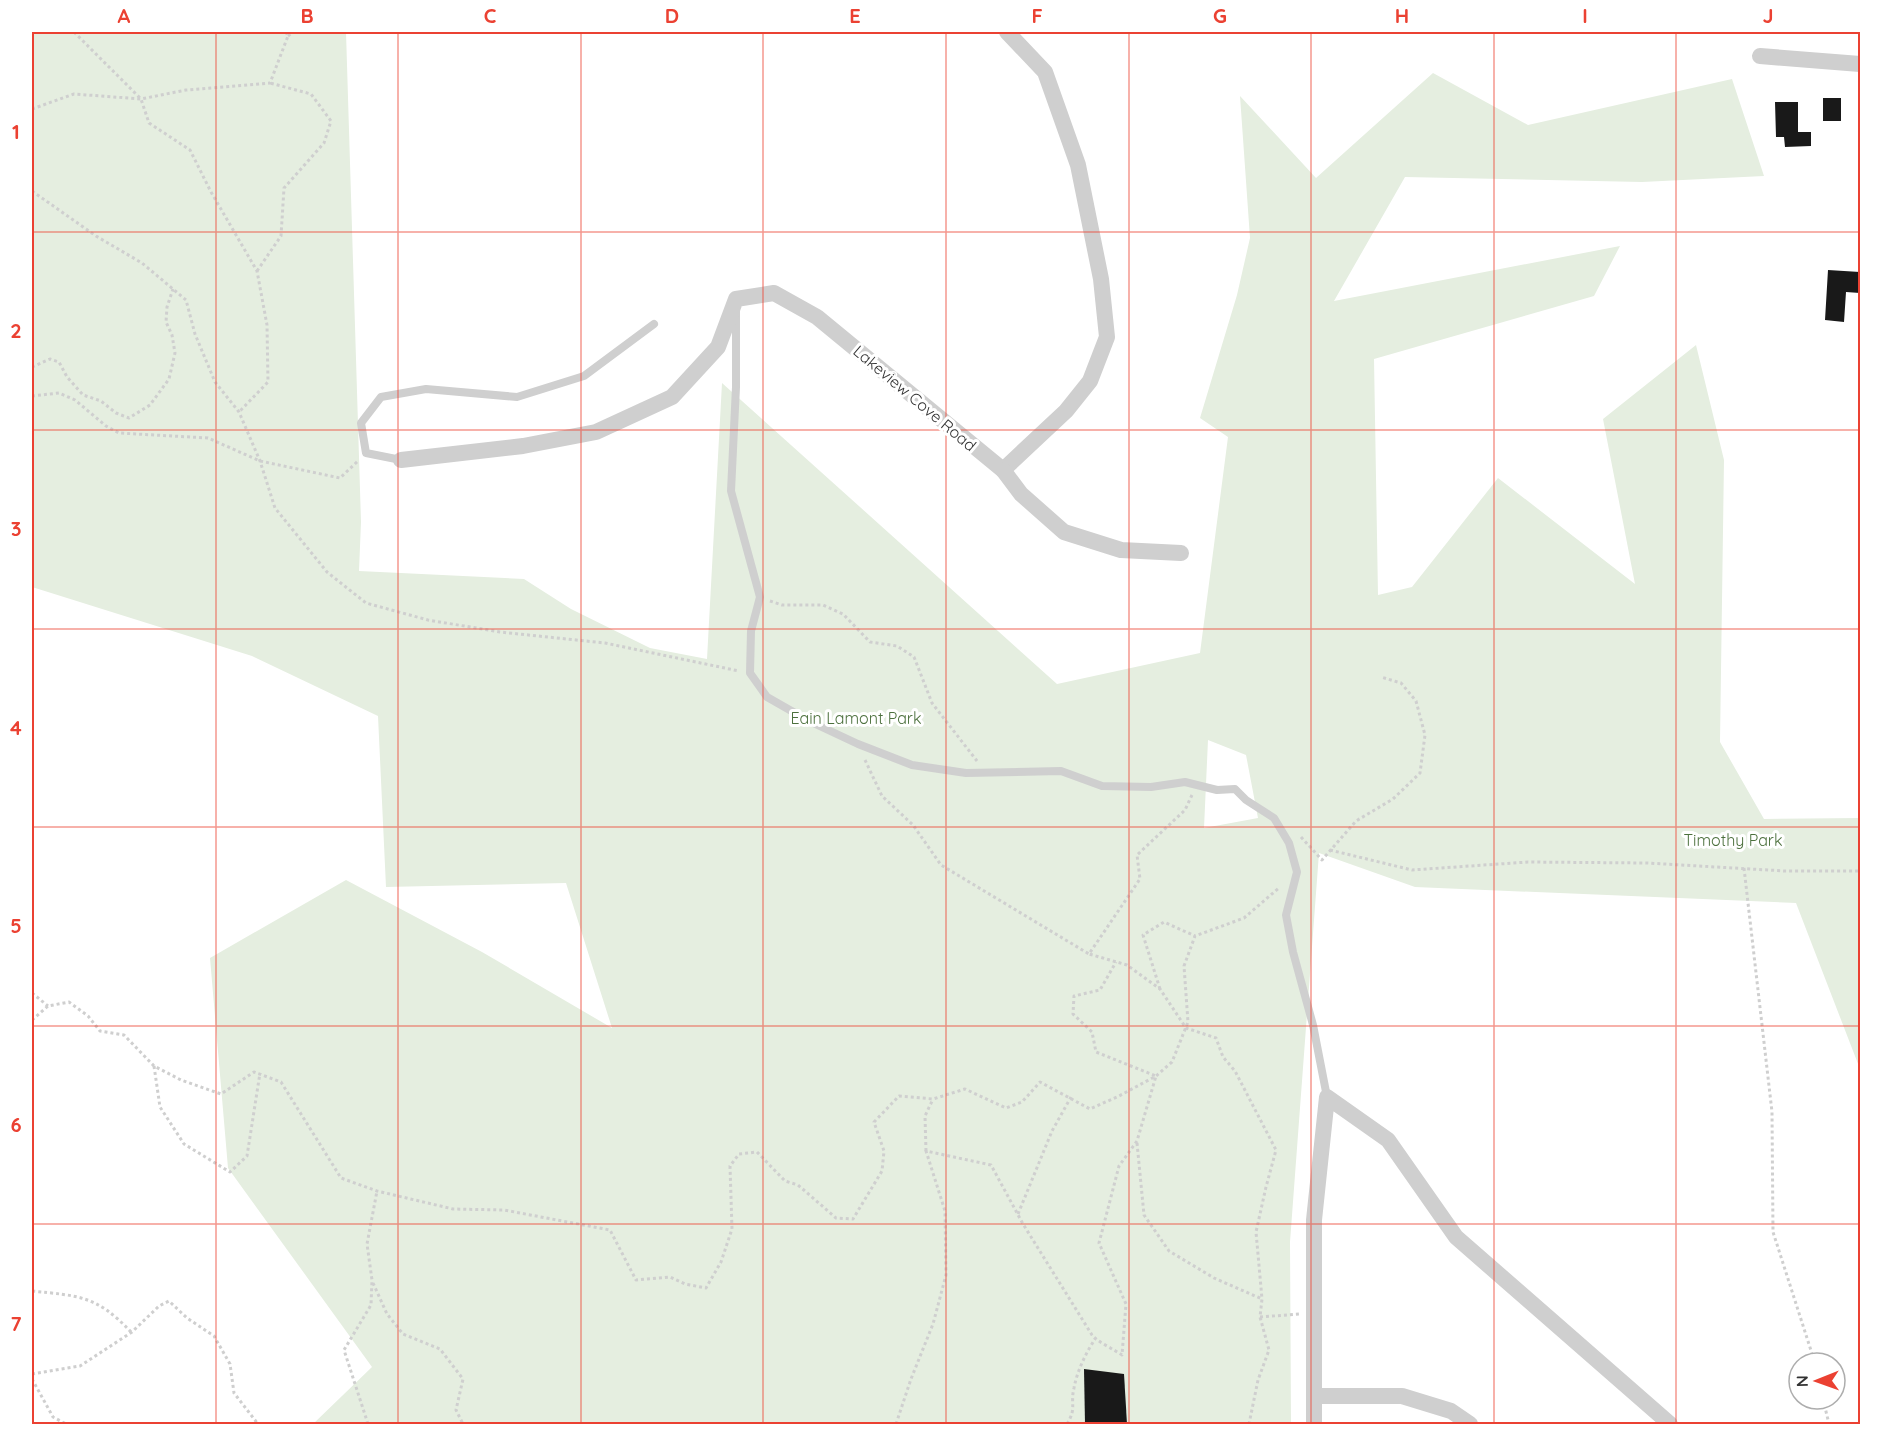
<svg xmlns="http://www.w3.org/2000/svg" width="1892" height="1456" font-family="Quicksand,sans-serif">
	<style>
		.green { fill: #e5eee0; fill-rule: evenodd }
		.building { fill: #191919 }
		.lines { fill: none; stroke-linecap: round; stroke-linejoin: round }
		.path { stroke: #cfcfcf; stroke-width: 3; stroke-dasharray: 3 3; stroke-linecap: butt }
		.lane { stroke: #cfcfcf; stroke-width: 8 }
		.street { stroke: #cfcfcf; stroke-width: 16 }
		.grid { fill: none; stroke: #eb4132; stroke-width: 1.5; stroke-opacity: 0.55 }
		.labels { text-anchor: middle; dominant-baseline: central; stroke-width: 6; stroke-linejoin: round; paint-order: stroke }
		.street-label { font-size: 16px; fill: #323232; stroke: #fff }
		.park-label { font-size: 16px; fill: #4c703d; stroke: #fff }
		.neatline { fill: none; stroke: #eb4132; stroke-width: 2 }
		.grid-label { font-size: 20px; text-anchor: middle; font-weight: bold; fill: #eb4132 }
	</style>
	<rect width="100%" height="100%" fill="#fff"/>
	<path class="green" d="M32,32H346L361,522L359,571L524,579L571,609L650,648L707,659L722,383L1057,684L1200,653L1228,437L1200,418L1237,295L1250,238L1240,96L1316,178L1433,73L1528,125L1732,79L1764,176L1642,182L1405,177L1334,301L1620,246L1594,296L1374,359L1378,595L1412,587L1498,478L1635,584L1603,419L1696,345L1724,460L1720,742L1764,819L1860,818V1069L1796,903L1415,887L1319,853L1290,1242L1291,1424H313L372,1367L228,1168L210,958L346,880L482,952L612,1028L566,883L386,887L378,716L252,656L32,587ZM1208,740L1246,755L1258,818L1204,828Z"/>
	<g class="building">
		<rect x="1823" y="98" width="18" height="23"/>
		<path d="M1775,102H1798V132H1811V146L1785,147L1784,137H1776Z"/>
		<path d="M1828,270L1860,272V293L1846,292L1844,322L1825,320Z"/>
		<path d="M1084,1369L1124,1374L1127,1424H1085Z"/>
	</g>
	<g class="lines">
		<g class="path">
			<path d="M74,32L141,99L149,123L190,150L211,192L257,271L267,325L268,382L239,412"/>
			<path d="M288,36L293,32"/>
			<path d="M32,109L74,94L141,99L186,90L270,83L288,36L286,32"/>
			<path d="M32,191L96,236L142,263L186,300L195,334L215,382L239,412L260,461L275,508L327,572L366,603L428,620L500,632L605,643L739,671"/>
			<path d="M257,271L281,236L284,188L324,143L331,121L311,94L270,83"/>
			<path d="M32,367L50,359L59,362L67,377L83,395L101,401L116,413L129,418L150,405L169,379L175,353L172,335L166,322L167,307L173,289"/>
			<path d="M32,396L59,393L75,400L106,426L119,433L208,438L260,461L340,478L358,461"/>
			<path d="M770,601L782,605H823L843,614L870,642L897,646L914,657L932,703L977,761"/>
			<path d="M865,760L882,796L913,825L941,865L1089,954"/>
			<path d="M1192,795L1185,810L1137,855L1140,879L1089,954L1127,965L1160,989L1186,1028L1216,1038L1223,1057L1235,1071L1276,1150L1266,1187L1256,1232L1262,1299L1260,1317L1269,1350L1258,1380L1249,1424"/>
			<path d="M1301,837L1322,860L1356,821L1393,799L1420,773L1425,735L1416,701L1401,683L1381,677"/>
			<path d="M1330,850L1412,870L1528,862L1647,863L1785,871H1860"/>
			<path d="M1744,868L1772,1112L1773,1232L1815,1363"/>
			<path d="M1160,989L1143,935L1164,922L1195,936"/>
			<path d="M32,993L48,1006"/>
			<path d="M32,1020L48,1006L69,1002L88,1016L100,1031L124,1035L154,1066L181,1080L221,1094L254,1072L281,1082L341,1178L377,1191L453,1209L504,1210L610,1230L636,1280L670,1277L685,1284L706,1288L721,1262L732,1229L730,1166L739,1154L757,1152L785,1181L798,1185L836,1218L853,1219L882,1171L884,1151L874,1122L899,1096L933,1099L965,1089L1006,1108L1022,1102L1040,1082L1090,1109L1119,1096L1156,1076L1172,1062L1188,1022L1184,966L1195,936L1244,918L1280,887"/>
			<path d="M154,1066L160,1107L184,1144L230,1172L247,1156L260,1073"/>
			<path d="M1137,1143L1144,1215L1169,1251L1214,1278L1262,1299"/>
			<path d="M926,1151L925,1116L933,1099"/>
			<path d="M1018,1214L1052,1131L1071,1097"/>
			<path d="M373,1283L387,1314L403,1334L440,1349L463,1379L456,1410L463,1424"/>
			<path d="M32,1291C79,1296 96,1295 131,1332"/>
			<path d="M1260,1317L1300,1314"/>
			<path d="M32,1374L80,1366L132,1332L159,1306L169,1301L187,1318L214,1336L230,1364L234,1393L258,1424"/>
			<path d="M32,1379L53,1417L66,1424"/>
			<path d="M1823,1399L1829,1424"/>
			<path d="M368,1424L344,1350L371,1305L372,1280L367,1244L377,1191"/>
			<path d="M896,1424L911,1379L933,1324L946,1275L945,1211L926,1151L991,1165L1023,1224L1092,1335C1096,1341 1115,1350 1122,1355L1126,1304L1099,1243L1119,1166L1137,1141L1156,1076L1096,1052L1092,1032L1073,1014L1074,996L1100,990L1116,962"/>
			<path d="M1067,1424C1077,1408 1070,1404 1074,1388C1077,1371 1086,1353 1095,1339"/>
		</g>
		<g class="lane">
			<path d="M736,311V387L731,491L760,597L751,631L750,673L767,697L809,721L858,744L912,765L966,773L1061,771L1102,786L1151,787L1185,782L1217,790L1235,789L1246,800L1274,818L1289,843L1297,872L1286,915L1293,952L1313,1025L1327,1097"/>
			<path d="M401,460L366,453L361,423L381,397L426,389L517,397L584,376L654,324"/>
		</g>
		<g class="street">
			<path d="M1760,56L1860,64"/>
			<path d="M401,460L523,446L596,432L672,397L718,347L736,299L774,293L817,317L1003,470L1066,411L1090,381L1107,337L1101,279L1078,165L1045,72L1007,32"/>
			<path d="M1003,470L1021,494L1064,532L1121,550L1181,553"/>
			<path d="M1314,1396H1402L1451,1411L1470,1424"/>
			<path d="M1314,1424V1220L1327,1097L1388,1140L1456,1237L1670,1424"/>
		</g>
	</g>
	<path class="grid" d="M216,32V1424M398,32V1424M581,32V1424M763,32V1424M946,32V1424M1129,32V1424M1311,32V1424M1494,32V1424M1676,32V1424M32,232H1860M32,430H1860M32,629H1860M32,827H1860M32,1026H1860M32,1224H1860"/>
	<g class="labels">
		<g class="street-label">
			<text transform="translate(915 398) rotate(40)">Lakeview Cove Road</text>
		</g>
		<g class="park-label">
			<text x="856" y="718">Eain Lamont Park</text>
			<text x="1733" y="840">Timothy Park</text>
		</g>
	</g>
	<rect width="1892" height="1456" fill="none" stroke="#ffffff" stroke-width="66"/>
	<g transform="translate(1817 1381) rotate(269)"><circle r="28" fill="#ffffff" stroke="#adadad" stroke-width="1.5"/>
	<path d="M0-4.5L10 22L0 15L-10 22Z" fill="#eb4132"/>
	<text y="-9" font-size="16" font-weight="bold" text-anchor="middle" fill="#323232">N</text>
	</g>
	<rect x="33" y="33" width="1826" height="1390" class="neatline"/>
	<g class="grid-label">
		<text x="124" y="23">A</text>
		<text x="307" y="23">B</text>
		<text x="490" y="23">C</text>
		<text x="672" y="23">D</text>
		<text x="855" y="23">E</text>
		<text x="1037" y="23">F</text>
		<text x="1220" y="23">G</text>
		<text x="1402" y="23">H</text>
		<text x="1585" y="23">I</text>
		<text x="1768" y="23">J</text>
		<text x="16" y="139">1</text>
		<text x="16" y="338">2</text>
		<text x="16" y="536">3</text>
		<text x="16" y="735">4</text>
		<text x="16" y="933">5</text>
		<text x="16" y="1132">6</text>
		<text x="16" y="1331">7</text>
	</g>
</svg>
